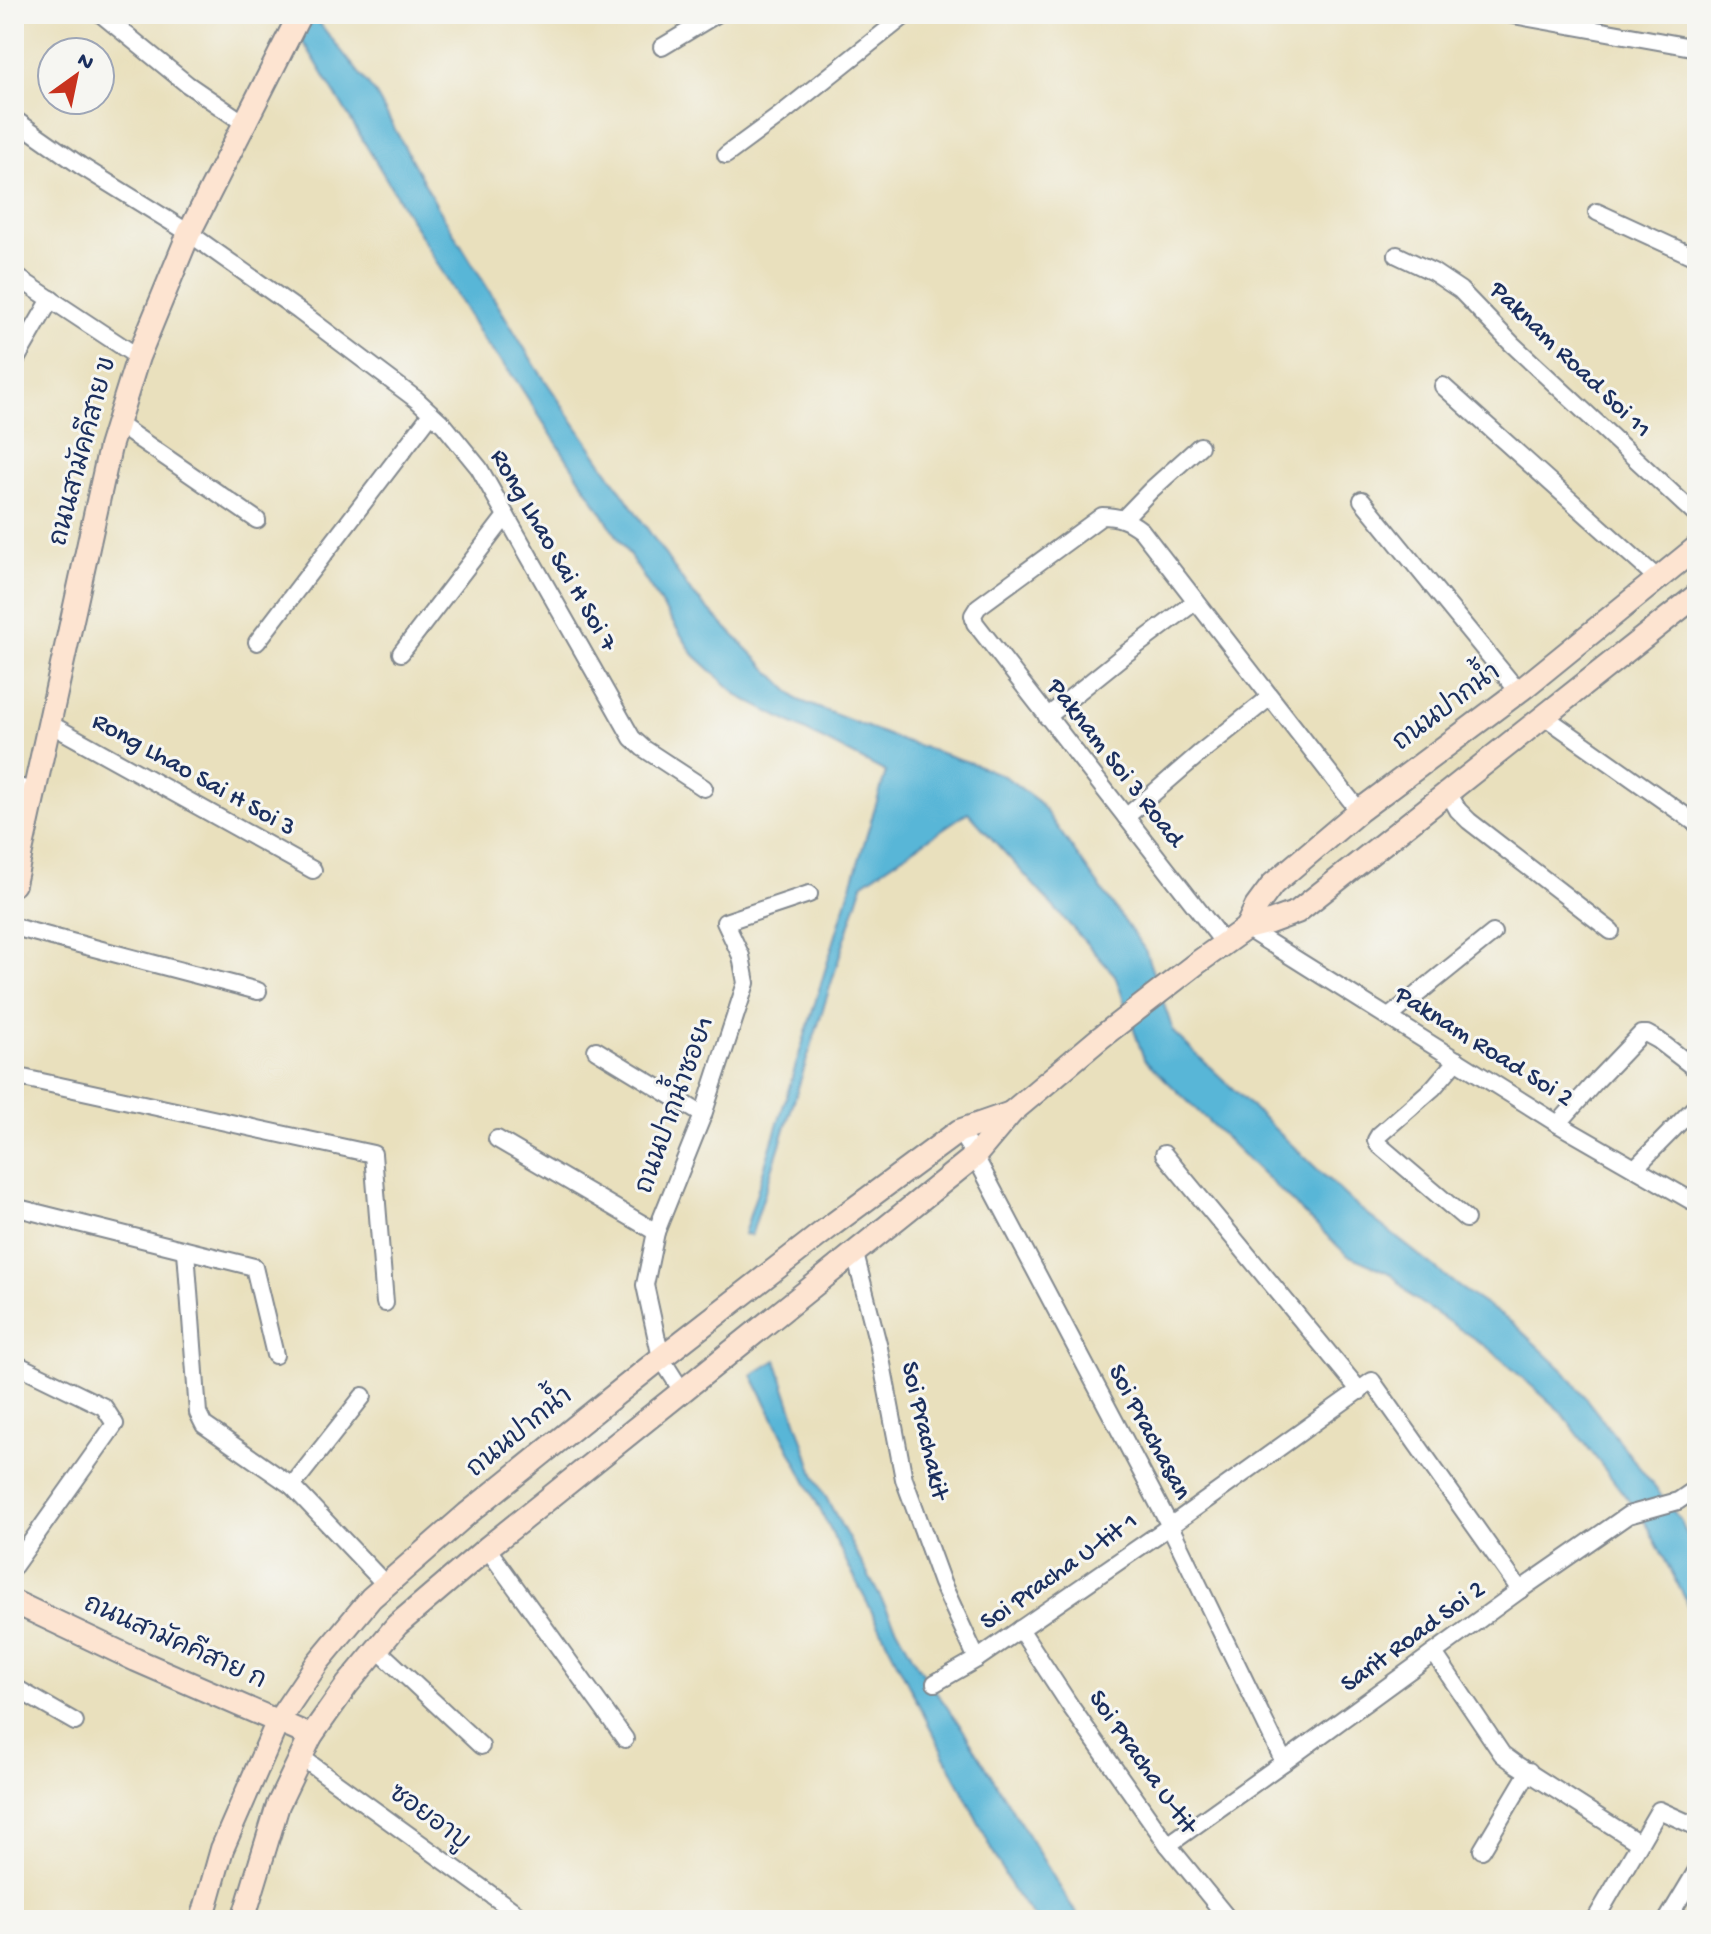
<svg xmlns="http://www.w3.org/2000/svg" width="1711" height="1934" font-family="'Gochi Hand','Playpen Sans Thai',sans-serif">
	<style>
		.water { fill: #58b6d7; stroke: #3a729a; stroke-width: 2 }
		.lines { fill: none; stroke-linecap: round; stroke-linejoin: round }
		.street-casing { stroke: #82888e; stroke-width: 20 }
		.secondary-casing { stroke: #82888e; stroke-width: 26 }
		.street { stroke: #fff; stroke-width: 16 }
		.secondary { stroke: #fde4d1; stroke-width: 22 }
		.labels { text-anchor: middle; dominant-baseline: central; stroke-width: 6; stroke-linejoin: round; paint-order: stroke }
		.street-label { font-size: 26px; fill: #1b2f5e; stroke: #f6f6f2 }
	</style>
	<rect width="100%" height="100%" fill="#f6f6f2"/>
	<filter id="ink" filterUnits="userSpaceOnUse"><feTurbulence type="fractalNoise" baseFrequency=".0125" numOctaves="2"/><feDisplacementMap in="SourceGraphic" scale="16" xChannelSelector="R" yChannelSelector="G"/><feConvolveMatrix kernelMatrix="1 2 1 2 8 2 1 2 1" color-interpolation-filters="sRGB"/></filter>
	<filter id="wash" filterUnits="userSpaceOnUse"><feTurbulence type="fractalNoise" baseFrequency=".006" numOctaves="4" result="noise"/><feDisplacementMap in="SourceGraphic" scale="32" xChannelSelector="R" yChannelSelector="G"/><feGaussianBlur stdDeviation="1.8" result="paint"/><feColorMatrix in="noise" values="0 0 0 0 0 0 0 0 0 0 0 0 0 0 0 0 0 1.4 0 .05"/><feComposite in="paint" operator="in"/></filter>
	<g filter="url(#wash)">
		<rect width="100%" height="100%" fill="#e9e0bd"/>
		<g class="water">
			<path d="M279,14H312L375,93L437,206L536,367L690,591L798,700L898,739L977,765L1006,777L1039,802L1145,950L1174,1033L1353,1203L1459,1287L1514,1324L1566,1373L1681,1521L1697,1558V1632L1686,1600L1645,1522L1560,1411L1491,1350L1412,1297L1392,1274L1347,1255L1144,1059L1115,975L968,812L863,883L751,1236L744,1234L886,772L740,697L694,655L516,380L484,341L308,49Z"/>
			<path d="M776,1360L815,1477L916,1663L964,1731L1080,1920H1036L1012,1889L752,1375Z"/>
		</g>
	</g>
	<g filter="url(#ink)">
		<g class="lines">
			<defs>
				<g id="street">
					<path d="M101,14L187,84L244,123"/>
					<path d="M1508,14L1697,48"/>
					<path d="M662,47L717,14"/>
					<path d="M14,119L81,166L189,233L299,311L417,400L444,425L479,468L632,738L643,748L704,788"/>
					<path d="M726,155L779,116L907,14"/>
					<path d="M1597,212L1697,258"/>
					<path d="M1397,255L1433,272L1460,290L1512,344L1697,516"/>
					<path d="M14,275L138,357"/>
					<path d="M14,363L51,299"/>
					<path d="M1443,386L1657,578"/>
					<path d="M116,423L257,520"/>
					<path d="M1362,500L1518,691"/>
					<path d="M1123,519L1151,490L1200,446"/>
					<path d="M257,642L431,414"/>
					<path d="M401,653L506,516"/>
					<path d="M1544,716L1697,824"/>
					<path d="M1047,717L1124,655L1196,601"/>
					<path d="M50,724L313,870"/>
					<path d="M14,786L34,791"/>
					<path d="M1449,794L1458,810L1469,821L1611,931"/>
					<path d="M1126,817L1200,753L1269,698"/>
					<path d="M14,927L258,991"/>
					<path d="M1246,928L1558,1124L1697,1204"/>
					<path d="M1224,943L975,623L973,615L978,607L1102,516C1118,516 1128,520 1141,530L1359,811"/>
					<path d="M1389,1017L1493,933"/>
					<path d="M596,1050L703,1115"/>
					<path d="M1457,1060L1433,1088L1379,1135L1376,1140L1378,1144L1466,1219"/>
					<path d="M14,1076L373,1154L385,1303"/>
					<path d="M1558,1124L1596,1081L1641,1034H1647L1658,1040L1697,1070"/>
					<path d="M959,1131L975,1156L1170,1526L1284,1762"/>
					<path d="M497,1139L656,1232"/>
					<path d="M1164,1154L1360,1391"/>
					<path d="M1635,1168L1697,1105"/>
					<path d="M14,1207L254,1267L275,1355"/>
					<path d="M186,1251L198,1413L204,1425L292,1486L385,1584"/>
					<path d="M855,1254L879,1348L904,1479L942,1583L977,1659"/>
					<path d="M14,1363L104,1407L115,1424L14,1566"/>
					<path d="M682,1391L661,1358L645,1285L656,1232L703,1115L746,983L741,956L725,922L809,894"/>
					<path d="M292,1486L363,1396"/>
					<path d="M487,1548L625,1739"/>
					<path d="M1020,1629L1071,1707L1168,1845L1229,1920"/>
					<path d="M377,1649L481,1746"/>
					<path d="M1434,1653L1502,1754L1517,1765L1639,1843"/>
					<path d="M935,1683L977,1659L1170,1526L1372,1381L1520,1590"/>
					<path d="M14,1687L75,1722"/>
					<path d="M301,1757L526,1920"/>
					<path d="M1168,1845L1284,1762L1520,1590L1628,1515L1678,1501L1697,1488"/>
					<path d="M1482,1850L1529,1771"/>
					<path d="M1595,1920L1659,1810L1697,1827"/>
					<path d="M1667,1920L1697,1870"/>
				</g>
				<g id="secondary">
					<path d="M14,884L110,447L138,357L189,233L300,14"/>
					<path d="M1246,928L1256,907L1273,884L1359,811L1526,686L1697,547"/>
					<path d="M14,1602L136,1660L311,1736"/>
					<path d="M202,1920L222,1849L278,1721L318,1662L371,1598L467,1514L661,1358L832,1225L959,1131L1011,1113"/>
					<path d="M243,1920L278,1805L311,1736L347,1685L397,1625L487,1548L975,1156L1012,1112L1100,1038L1197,963L1246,928L1270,922L1297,912L1697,595"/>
				</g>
			</defs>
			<use href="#street" class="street-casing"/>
			<use href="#secondary" class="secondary-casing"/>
			<use href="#street" class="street"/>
			<use href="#secondary" class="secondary"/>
		</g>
	</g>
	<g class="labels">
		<g class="street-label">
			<text transform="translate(1569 361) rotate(44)">Paknam Road Soi 11</text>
			<text transform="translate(85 452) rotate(-75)">ถนนสามัคคีสาย ข</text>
			<text transform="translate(552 551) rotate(60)">Rong Lhao Sai H Soi 7</text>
			<text transform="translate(1448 709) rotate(-37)">ถนนปากน้ำ</text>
			<text transform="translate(1114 764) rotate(52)">Paknam Soi 3 Road</text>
			<text transform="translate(193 776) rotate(29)">Rong Lhao Sai H Soi 3</text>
			<text transform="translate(1483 1048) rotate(32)">Paknam Road Soi 2</text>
			<text transform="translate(677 1106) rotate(-70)">ถนนปากนำ้ซอย1</text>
			<text transform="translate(923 1431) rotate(77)">Soi Prachakit</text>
			<text transform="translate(1148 1433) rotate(62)">Soi Prachasan</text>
			<text transform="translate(521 1434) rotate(-39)">ถนนปากน้ำ</text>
			<text transform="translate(1060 1573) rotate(-35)">Soi Pracha U-tit 1</text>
			<text transform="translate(1414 1638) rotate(-36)">Sarit Road Soi 2</text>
			<text transform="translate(174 1644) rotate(24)">ถนนสามัคคีสาย ก</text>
			<text transform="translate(1141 1763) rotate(55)">Soi Pracha U-tit</text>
			<text transform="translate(428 1819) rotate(36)">ซอยอาบู</text>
		</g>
	</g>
	<rect width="1711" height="1934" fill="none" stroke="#f6f6f2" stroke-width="48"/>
	<g transform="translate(76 76) rotate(33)"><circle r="38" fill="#f6f6f2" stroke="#9ea6b7" stroke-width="2"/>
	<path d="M0-6L14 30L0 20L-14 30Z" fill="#c8321e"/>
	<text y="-12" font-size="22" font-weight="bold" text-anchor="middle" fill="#1b2f5e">N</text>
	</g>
</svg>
